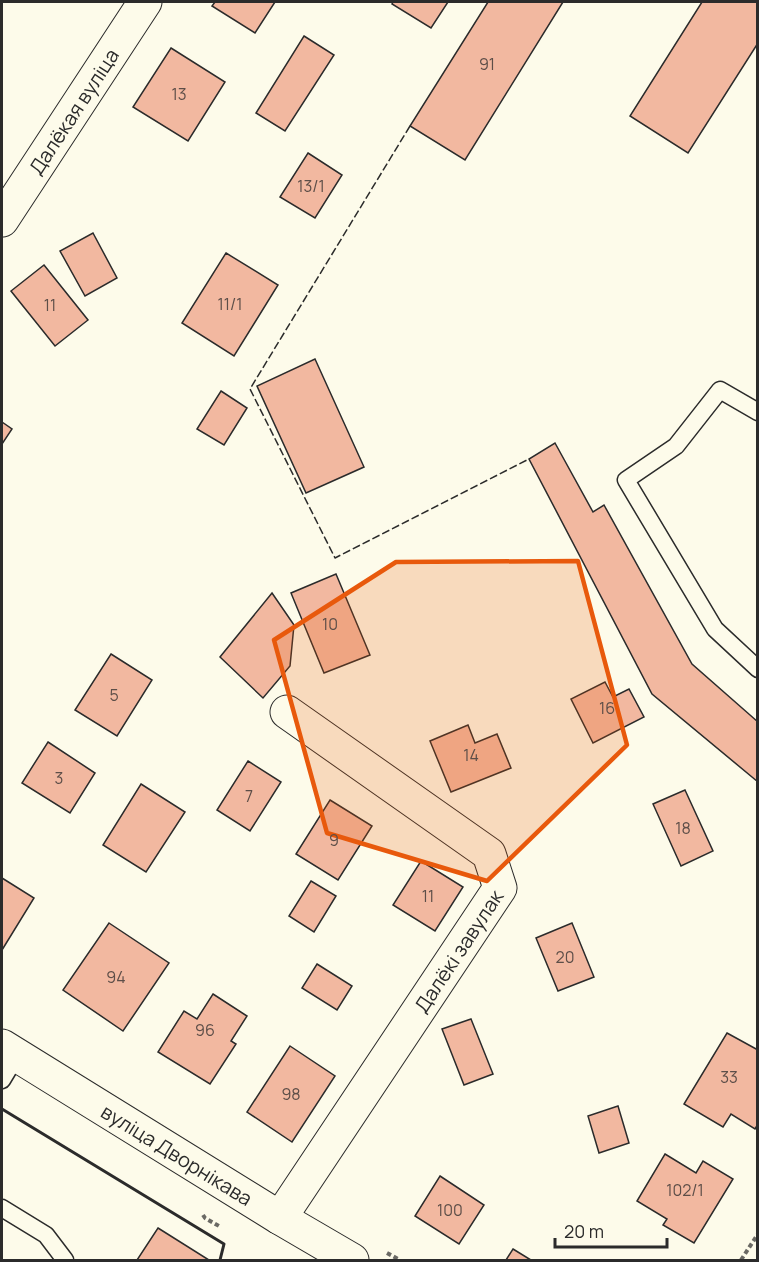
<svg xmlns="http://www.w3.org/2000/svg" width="759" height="1262" font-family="Manrope,sans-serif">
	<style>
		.building { fill: #f2b8a0; stroke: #2b2b2b; stroke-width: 1.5 }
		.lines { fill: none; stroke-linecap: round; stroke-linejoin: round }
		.service-casing { stroke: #2b2b2b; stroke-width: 19 }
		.minor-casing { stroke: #2b2b2b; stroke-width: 35 }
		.tertiary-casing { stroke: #2b2b2b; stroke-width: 35 }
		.path { stroke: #6a6964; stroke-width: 4; stroke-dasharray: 4.5 3; stroke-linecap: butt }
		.service { stroke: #fdfbea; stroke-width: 16 }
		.minor { stroke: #fdfbea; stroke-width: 33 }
		.tertiary { stroke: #fdfbea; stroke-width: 33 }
		.fence { stroke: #2b2b2b; stroke-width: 1.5; stroke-dasharray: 8 3; stroke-linecap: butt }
		.wall { stroke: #2b2b2b; stroke-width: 3 }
		.marked { fill: #e8590c; fill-opacity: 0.2; stroke: #e8590c; stroke-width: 4.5; stroke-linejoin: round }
		.labels { text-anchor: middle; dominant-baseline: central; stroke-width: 4.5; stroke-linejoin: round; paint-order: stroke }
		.number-label { font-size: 16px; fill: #5d4e48 }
		.street-label { font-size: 20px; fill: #2b2b2b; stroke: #fdfbea }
	</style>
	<rect width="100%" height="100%" fill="#fdfbea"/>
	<g class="building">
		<path d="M215,2H275L255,33L212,6Z"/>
		<path d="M393,2H448L431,28L392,4Z"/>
		<path d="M488,2H563L465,160L410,126Z"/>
		<path d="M702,2H758V43L688,153L630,116Z"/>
		<path d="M304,36L334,55L285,131L256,113Z"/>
		<path d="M171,48L225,82L188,141L133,107Z"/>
		<path d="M308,153L342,175L315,218L280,197Z"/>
		<path d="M93,233L117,278L85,296L60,251Z"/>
		<path d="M226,253L278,285L234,356L182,323Z"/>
		<path d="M44,265L88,320L55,346L11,291Z"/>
		<path d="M315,359L364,467L306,493L257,386Z"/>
		<path d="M221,391L247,408L224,445L197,429Z"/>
		<path d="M2,422L12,429L2,444Z"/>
		<path d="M555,443L593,512L604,505L692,664L758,722V782L652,694L529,459Z"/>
		<path d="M336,574L370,655L324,673L291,593Z"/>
		<path d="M272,593L294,625L290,666L263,698L220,657Z"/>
		<path d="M111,654L152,680L117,736L75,710Z"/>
		<path d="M605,682L613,697L629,689L644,717L593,743L571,699Z"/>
		<path d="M468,725L475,743L497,734L511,768L451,792L430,741Z"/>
		<path d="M48,742L95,773L70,813L22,783Z"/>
		<path d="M248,761L281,782L250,831L217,810Z"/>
		<path d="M141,784L185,812L146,872L103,845Z"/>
		<path d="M685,790L713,851L681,866L653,804Z"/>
		<path d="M330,800L372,826L338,880L296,854Z"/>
		<path d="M421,861L463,887L435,931L393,905Z"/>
		<path d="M2,878L34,898L2,950Z"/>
		<path d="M311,881L336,896L314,932L289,916Z"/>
		<path d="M109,923L169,963L123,1031L63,990Z"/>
		<path d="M572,923L594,977L558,991L536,938Z"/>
		<path d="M317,964L352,986L337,1010L302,988Z"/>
		<path d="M213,994L247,1016L231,1041L236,1044L210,1084L158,1052L184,1011L197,1019Z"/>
		<path d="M471,1019L493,1074L464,1085L442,1029Z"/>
		<path d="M727,1033L758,1050V1124L755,1129L731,1114L723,1127L684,1104Z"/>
		<path d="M290,1046L335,1076L292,1142L247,1112Z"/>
		<path d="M618,1106L629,1143L599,1153L588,1116Z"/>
		<path d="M665,1154L696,1173L703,1161L733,1179L694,1243L663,1225L667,1219L637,1201Z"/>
		<path d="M440,1176L484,1205L459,1244L415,1216Z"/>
		<path d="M158,1228L209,1260H137Z"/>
		<path d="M513,1249L531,1260H506Z"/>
	</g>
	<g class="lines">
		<defs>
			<g id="service">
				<path d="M758,412L720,390L676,446L626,480L715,629L758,669"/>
				<path d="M2,1080L17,1055"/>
				<path d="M2,1208L46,1235L65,1260"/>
			</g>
			<g id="minor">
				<path id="s1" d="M2,220L145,2"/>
				<path id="s2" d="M280,1218L500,888L489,854L287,712"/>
			</g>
			<g id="tertiary">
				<path id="s3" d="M2,1046L280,1218L352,1260"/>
			</g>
		</defs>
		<use href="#service" class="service-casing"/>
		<use href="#minor" class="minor-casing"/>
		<use href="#tertiary" class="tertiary-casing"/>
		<g class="path">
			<path d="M203,1215L205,1218L219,1226"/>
			<path d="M387,1253L400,1260"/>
			<path d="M741,1260L758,1234"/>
		</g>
		<use href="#service" class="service"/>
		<use href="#minor" class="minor"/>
		<use href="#tertiary" class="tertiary"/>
		<path class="fence" d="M410,126L250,389L335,558L529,459"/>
		<path class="wall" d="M2,1109L224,1244L220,1260"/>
	</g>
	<path class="marked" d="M578,561L627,745L487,881L327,833L274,640L396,562Z"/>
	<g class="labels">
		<g class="number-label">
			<text x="487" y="64">91</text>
			<text x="179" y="94">13</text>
			<text x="311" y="186">13/1</text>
			<text x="230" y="304">11/1</text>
			<text x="50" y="305">11</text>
			<text x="330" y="624">10</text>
			<text x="114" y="695">5</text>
			<text x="607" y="708">16</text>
			<text x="471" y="755">14</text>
			<text x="59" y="778">3</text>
			<text x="249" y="796">7</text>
			<text x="683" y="828">18</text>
			<text x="334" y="840">9</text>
			<text x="428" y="896">11</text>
			<text x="565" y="957">20</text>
			<text x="116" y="977">94</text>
			<text x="205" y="1030">96</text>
			<text x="729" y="1077">33</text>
			<text x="291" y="1094">98</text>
			<text x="685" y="1190">102/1</text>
			<text x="450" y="1210">100</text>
		</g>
		<g class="street-label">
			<text stroke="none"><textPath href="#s1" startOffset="130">Далёкая вуліца</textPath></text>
			<text stroke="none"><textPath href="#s2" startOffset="321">Далёкі завулак</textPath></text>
			<text stroke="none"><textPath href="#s3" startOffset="206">вуліца Дворнікава</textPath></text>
		</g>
	</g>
	<rect width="759" height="1262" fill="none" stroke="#2b2b2b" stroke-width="6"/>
	<path d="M555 1238v9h112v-9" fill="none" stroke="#2b2b2b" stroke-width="3"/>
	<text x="564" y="1238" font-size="18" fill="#2b2b2b" stroke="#fdfbea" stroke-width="4.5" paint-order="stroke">20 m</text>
</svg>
